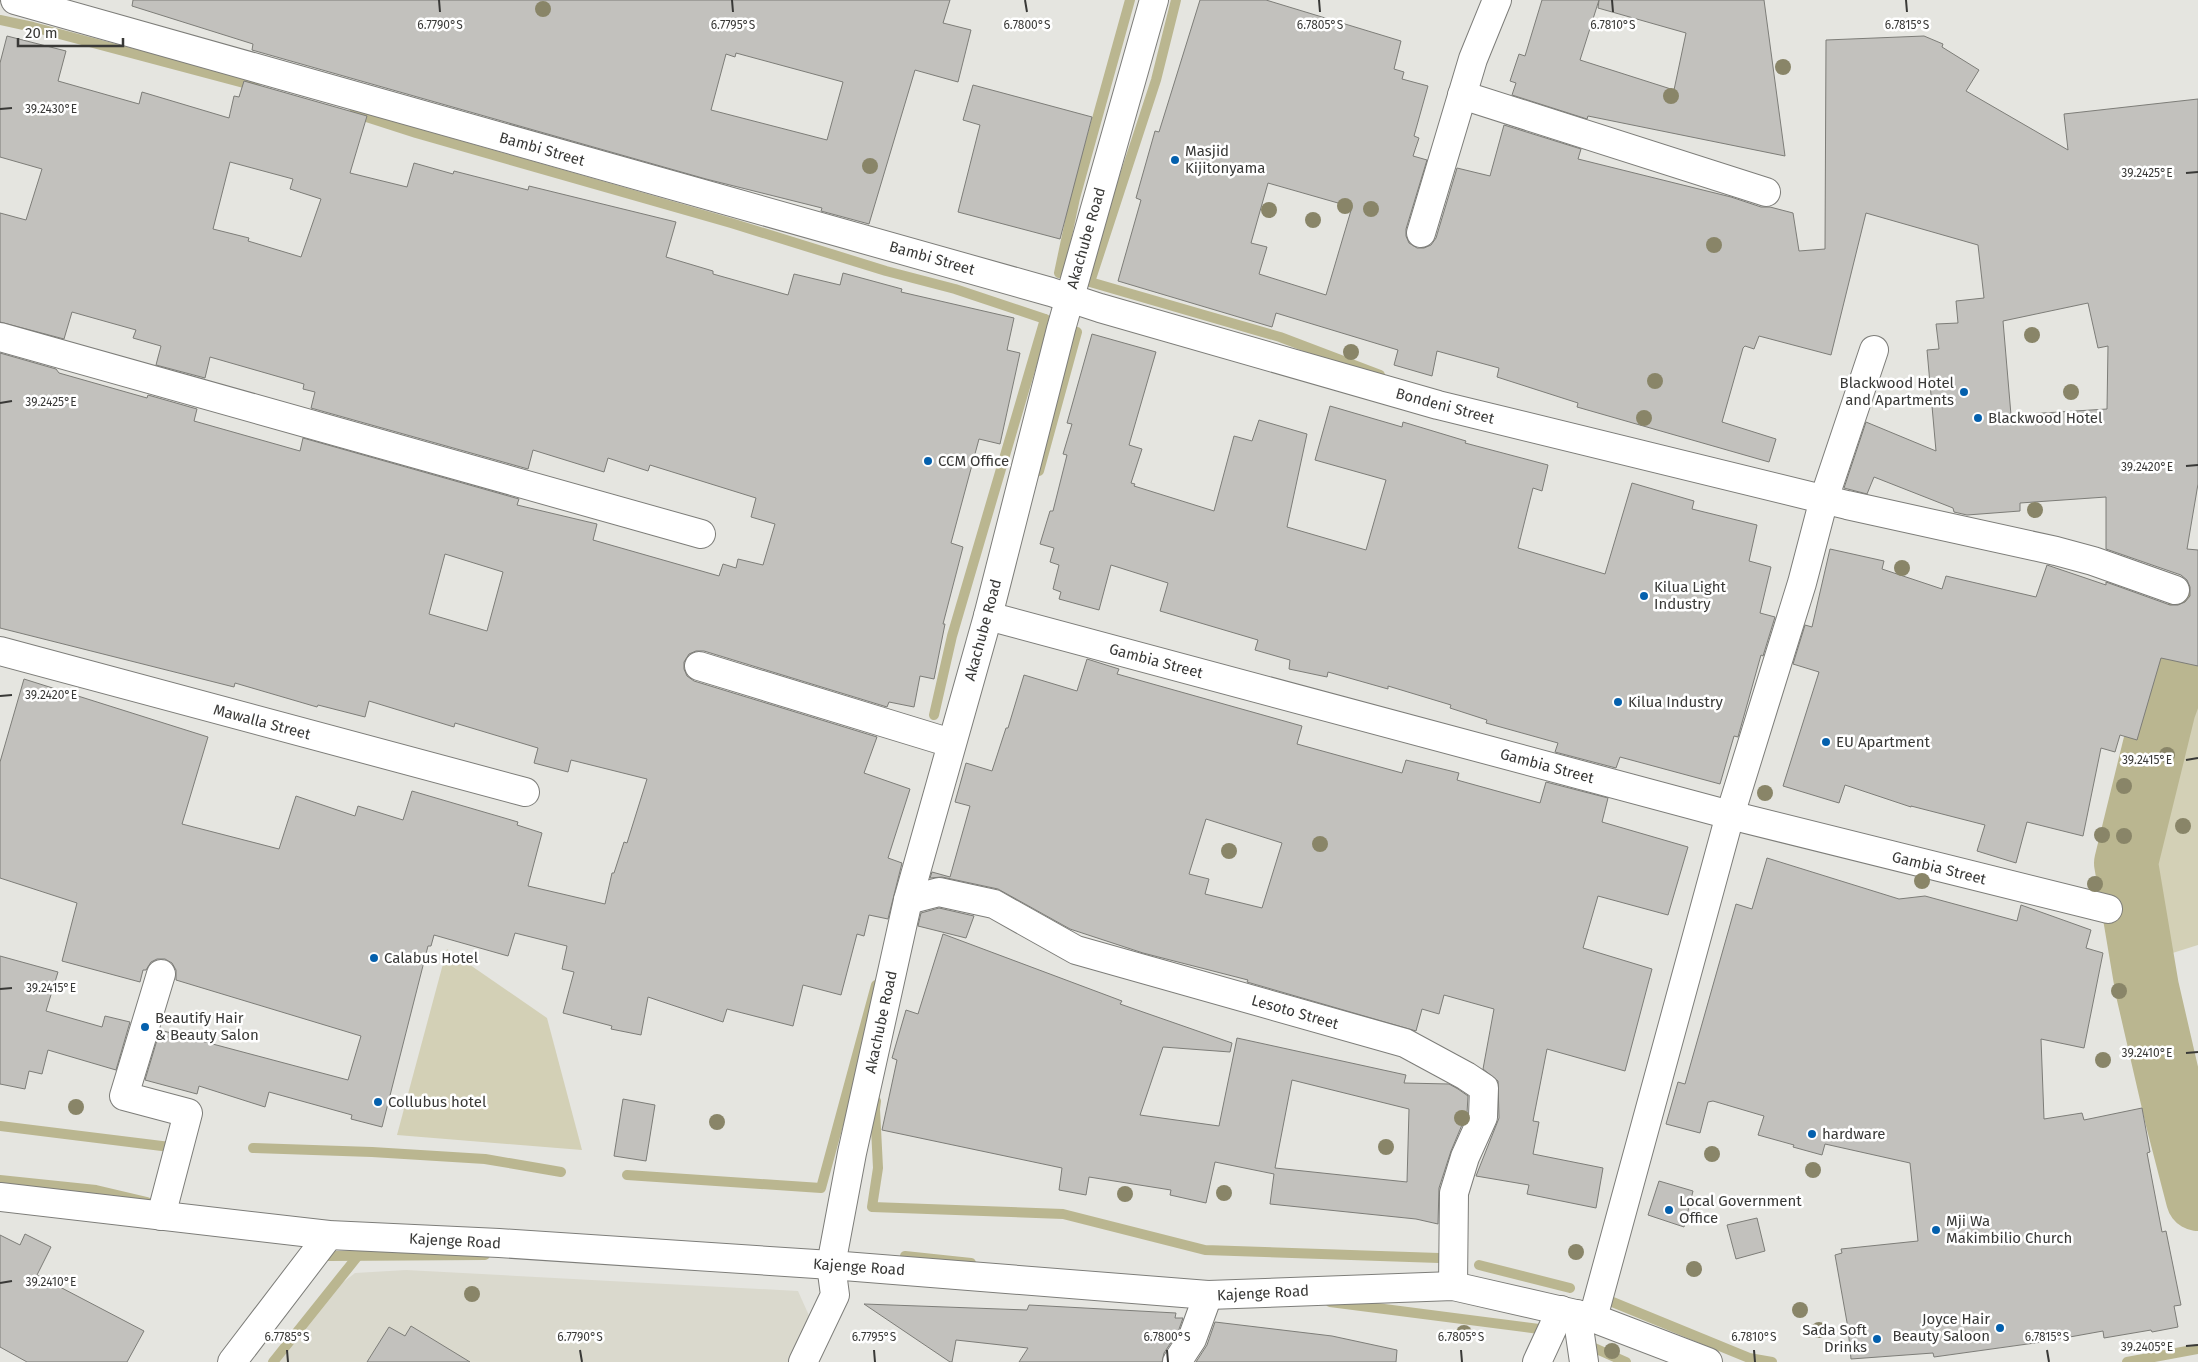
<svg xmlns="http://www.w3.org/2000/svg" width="2198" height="1362" font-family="'Fira Sans',sans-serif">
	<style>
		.built { fill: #dad9cd }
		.green { fill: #d3d0b6 }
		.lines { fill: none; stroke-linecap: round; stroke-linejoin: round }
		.stream { stroke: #bab690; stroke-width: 10 }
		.river { stroke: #bab690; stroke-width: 64 }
		.building { fill: #c2c1bd; stroke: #7d7d78; fill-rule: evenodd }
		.minor-casing { stroke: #7d7d79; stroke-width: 30 }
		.minor { stroke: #fff; stroke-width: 28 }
		.tree { fill: #898568 }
		.ticks { fill: none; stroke: #393937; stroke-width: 2 }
		.poi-dot { fill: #0460ad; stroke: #fff; stroke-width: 2 }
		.labels { text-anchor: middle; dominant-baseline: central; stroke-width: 5; stroke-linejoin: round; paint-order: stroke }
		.street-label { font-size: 15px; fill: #393937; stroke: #fff }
		.poi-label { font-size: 15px; fill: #393937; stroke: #fff; text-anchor: start }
		.ticks-label { font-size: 12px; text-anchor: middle; fill: #393937; stroke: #fff; stroke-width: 5; stroke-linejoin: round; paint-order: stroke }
	</style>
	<rect width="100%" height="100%" fill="#e5e5e0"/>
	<path class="built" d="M406,1270L798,1291L824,1349L817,1362H270L314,1305L355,1273Z"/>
	<g class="green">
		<path d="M2198,606V945L2128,967L2116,816Z"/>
		<path d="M447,949L547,1018L582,1150L397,1135Z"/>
	</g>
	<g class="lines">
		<g class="stream">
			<path d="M1176,0L1156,80L1090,282L1280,337L1380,375"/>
			<path d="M0,20L33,27L255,86"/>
			<path d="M354,113L416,133L731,223L886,271L955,289L1045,319L1061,329L1077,332L1039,471"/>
			<path d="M1059,273L1075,198L1130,0"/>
			<path d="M934,715L952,636L1045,319"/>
			<path d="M876,1101L875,1109L878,1168L872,1207L1063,1214L1205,1250L1439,1258"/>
			<path d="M0,1126L178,1148"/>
			<path d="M253,1148L372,1152L485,1159L561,1172"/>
			<path d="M627,1175L821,1188L876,985"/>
			<path d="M0,1180L96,1190L147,1202"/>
			<path d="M328,1256L485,1255"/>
			<path d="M905,1256L971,1263"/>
			<path d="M1479,1265L1570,1288"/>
			<path d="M1610,1301L1749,1358L1772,1362"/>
			<path d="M1330,1302L1539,1329"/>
			<path d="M1583,1343L1626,1362"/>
			<path d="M273,1362L357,1257"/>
			<path d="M2127,1362L2198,1349"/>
		</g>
		<path class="river" d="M2198,615L2164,708L2126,863L2147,988L2177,1118L2198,1199"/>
	</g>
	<g class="building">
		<path d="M133,0H950L943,23L971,30L958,82L915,70L869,224L821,211L822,208L706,179L252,50L253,44L132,6ZM736,53L843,82L827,140L711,110L726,54L735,57Z"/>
		<path d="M1200,0H1266L1401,41L1394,69L1404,72L1402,79L1428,86L1414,136L1419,138L1413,156L1427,160L1406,229V236L1409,243L1417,248H1424L1431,245L1436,238L1457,168L1490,176L1504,125L1581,149L1578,159L1731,197L1761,207H1770L1793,213L1799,251L1825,249L1826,40L1924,36L1943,44L1942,47L1979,70L1966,91L2068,150L2064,114L2198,99V484L2187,549L2198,550V666L2161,658L2137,740L2120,735L2115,752L2101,748L2083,836L2027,822L2016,863L1977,851L1985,825L1911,806V807L1845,785L1839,803L1783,786L1819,672L1793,664L1805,625L1812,627L1830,549L1884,561L1882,569L1942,589L1946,576L2036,597L2047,565L2106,585V582L2170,605H2178L2185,602L2190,596V587L2187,580L2181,575L2106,549V497L2020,503V511L1967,515L1954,512L1953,508L1874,477L1867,494L1844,488L1866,422L1936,451L1927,350L1939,349L1936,324L1958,323L1956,301L1984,298L1978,245L1866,213L1831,355L1759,336L1754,349L1745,346L1743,348L1722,422L1776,439L1769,462L1577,407L1578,403L1497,377L1499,368L1437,351L1432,376L1394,365L1398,350L1276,313L1272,327L1118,281L1141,200L1136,198L1155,131L1159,132ZM1268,183L1352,207L1326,295L1259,274L1267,247L1251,243ZM2088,303L2098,348L2108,346L2107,409L2011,415L2003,321Z"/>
		<path d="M1542,0H1599L1580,60L1674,90L1686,33L1598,8L1599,0H1764L1785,156L1588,116L1587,119L1512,95L1516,83L1510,81L1519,54L1525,56Z"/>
		<path d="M7,36L66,51L58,81L139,104L142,92L229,118L234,96L239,97L244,81L367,116L350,173L407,187L414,163L453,174L454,171L528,190L529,186L676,222L666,257L713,271V274L788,295L794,274L840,285L843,273L902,289L901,292L1014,318L1007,350L1020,353L1000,444L979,439L951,543L963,547L943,624H945L934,679L920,676L914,707L889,702L887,707L704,651H696L689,654L684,662V669L687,676L694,681L877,737L864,773L910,789L888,858L902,863L888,919L869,915L864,936L857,934L841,995L803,985L793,1026L727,1009L723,1022L648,997L641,1035L611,1029L612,1026L563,1013L574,972L562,969L567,946L515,933L508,956L434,935L431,946H428L382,1127L351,1119L352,1115L269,1092L265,1107L199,1086L197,1094L145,1080L160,1030L348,1080L361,1036L176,980V970L172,963L165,959H157L151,962L146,970H143L140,982L62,961L77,903L0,878V762L24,679L208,737L182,824L279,849L296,796L355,816L358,806L403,820L412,791L518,822L517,825L542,833L528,886L605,904L612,873H614L624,842L627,843L647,779L571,760L568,772L534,763L538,748L455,723L454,727L369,701L365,717L318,705L317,707L235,683L234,687L0,628V353L56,369L59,373L147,398L148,395L197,409L194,421L300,451L303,438L519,499L517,505L597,524L593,540L719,576L723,564L736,568L738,559L763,565L775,524L751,517L756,498L650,465L648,471L608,458L604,472L533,450L528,469L311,408L315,392L303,389L304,384L210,357L205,378L156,365L161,346L133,338L136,330L72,312L64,339L0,322V213L26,220L42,169L0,157V63ZM230,162L293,179L290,189L321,199L301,257L248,241L249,238L213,229ZM445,554L503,572L487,631L429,614Z"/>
		<path d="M973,85L1092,117L1060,239L958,212L980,125L963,120Z"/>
		<path d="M1092,334L1156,352L1129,445L1142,449L1131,483L1135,484L1134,486L1214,511L1234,436L1252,441L1259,420L1307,434L1287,527L1366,550L1386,480L1315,460L1330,406L1402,427L1403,422L1466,441L1465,443L1548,465L1542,491L1533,488L1518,548L1605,574L1632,483L1694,501L1692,509L1757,525L1749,561L1771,567L1760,613L1775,617L1763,656L1761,655L1738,737L1734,736L1720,784L1620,757L1616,768L1555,752L1558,743L1486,723L1487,720L1450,708L1451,705L1388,686V689L1328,672L1327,677L1289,669L1290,660L1255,650L1258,640L1160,611L1168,583L1111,565L1099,610L1059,599L1061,592L1053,589L1059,565L1050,562L1054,548L1040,544L1050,511H1053L1067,455L1063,454L1072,424L1067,423Z"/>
		<path d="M1087,659L1119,669L1117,674L1302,726L1297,744L1402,773L1406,760L1459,773L1457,780L1540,803L1546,782L1608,798L1602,822L1688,847L1668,915L1598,896L1583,948L1652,969L1625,1071L1547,1049L1533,1121L1539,1122L1533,1154L1603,1168L1596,1208L1527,1194L1529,1185L1476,1176L1499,1118L1498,1081L1483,1069L1494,1009L1444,995L1439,1014L1422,1009L1416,1031L1247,982L1248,980L1143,953L1070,929L998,889L942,877L930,878L932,872L950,877L970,806L955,802L966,763L992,771L1006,728H1008L1024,675L1077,691ZM1206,819L1282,843L1262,908L1205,894L1209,879L1189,874Z"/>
		<path d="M1767,858L1899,899L1925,896L2017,921L2021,905L2091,930L2086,948L2103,953L2084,1048L2041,1039L2044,1119L2082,1113L2084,1120L2142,1108L2150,1152L2147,1153L2162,1232L2166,1231L2181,1305L2174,1306L2178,1327L2152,1332L2151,1330L2104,1338L2103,1331L2042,1342L1934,1357L1933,1353L1851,1359L1848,1328L1835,1255L1842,1253L1841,1249L1918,1241L1910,1163L1825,1144L1822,1155L1793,1147L1794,1145L1758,1135L1764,1116L1713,1101L1708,1102L1700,1133L1666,1124L1678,1082L1685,1084L1736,904L1752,909Z"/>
		<path d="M939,908L974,916L966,938L918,926L921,913Z"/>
		<path d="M943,934L1122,1001L1120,1004L1232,1043L1230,1052L1163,1047L1140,1115L1219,1126L1237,1038L1406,1075L1404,1083L1449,1084L1458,1089L1468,1096L1467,1113L1451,1151L1439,1188L1438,1224L1416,1219L1270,1204L1274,1174L1215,1162L1206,1203L1170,1195L1171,1190L1089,1177L1086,1195L1059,1190L1062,1168L882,1130L897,1060L892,1058L906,1010L918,1014ZM1292,1080L1409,1109L1407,1182L1275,1168Z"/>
		<path d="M0,956L58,972L46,1011L102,1027L105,1016L130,1022L116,1070L48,1050L42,1074L29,1071L25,1089L0,1084Z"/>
		<path d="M623,1099L655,1105L646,1161L614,1156Z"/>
		<path d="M1659,1181L1693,1191L1684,1227L1648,1215Z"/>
		<path d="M1757,1218L1765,1251L1736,1259L1727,1225Z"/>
		<path d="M25,1234L51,1247L37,1275L144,1331L127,1362H27L0,1347V1235L20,1245Z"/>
		<path d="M864,1304L1027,1310L1029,1305L1176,1313L1175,1318H1183L1178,1332L1164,1353L1162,1362H1019L1028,1348L956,1340L952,1362H950Z"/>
		<path d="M1215,1322L1332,1336L1397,1350L1396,1362H1196L1207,1345Z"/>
		<path d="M411,1326L470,1362H367L389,1327L405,1336Z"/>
	</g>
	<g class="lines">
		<defs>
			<g id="minor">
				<path d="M15,0L1051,292L1100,308L1438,405L1847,505L2056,551L2093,561L2175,590"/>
				<path d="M1462,95L1766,192"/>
				<path d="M1421,233L1473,59L1497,0"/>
				<path d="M0,337L701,534"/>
				<path d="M988,616L1730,815L2108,909"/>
				<path d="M0,651L525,792"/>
				<path d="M699,666L951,743"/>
				<path d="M908,900L939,892L994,904L1076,950L1405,1043L1466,1076L1484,1088L1483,1117L1465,1157L1454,1193L1453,1286"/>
				<path d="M161,974L124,1096L188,1113L161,1216"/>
				<path d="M0,1197L329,1235L499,1243L831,1265L1208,1295L1453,1286L1593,1318L1708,1362"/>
				<path d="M1577,1314L1584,1362"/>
				<path d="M1593,1318L1730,815L1802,583L1824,499L1874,350"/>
				<path d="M232,1362L329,1235"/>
				<path d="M803,1362L835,1295L831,1265L852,1153L908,900L988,616L1061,329L1154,0"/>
				<path d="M1177,1362L1192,1339L1208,1295"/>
				<path d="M1537,1362L1561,1310"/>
			</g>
		</defs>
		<use href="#minor" class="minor-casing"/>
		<use href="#minor" class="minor"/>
	</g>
	<g class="tree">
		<circle cx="543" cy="9" r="8"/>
		<circle cx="1783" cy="67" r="8"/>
		<circle cx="1671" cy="96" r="8"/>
		<circle cx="870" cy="166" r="8"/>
		<circle cx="1345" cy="206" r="8"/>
		<circle cx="1371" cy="209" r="8"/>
		<circle cx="1269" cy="210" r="8"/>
		<circle cx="1313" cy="220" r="8"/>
		<circle cx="1714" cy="245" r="8"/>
		<circle cx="2032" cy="335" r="8"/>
		<circle cx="1351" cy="352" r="8"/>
		<circle cx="1655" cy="381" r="8"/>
		<circle cx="2071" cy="392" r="8"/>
		<circle cx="1644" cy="418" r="8"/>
		<circle cx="2035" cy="510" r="8"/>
		<circle cx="1902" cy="568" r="8"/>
		<circle cx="2167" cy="755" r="8"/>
		<circle cx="2124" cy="786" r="8"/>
		<circle cx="1765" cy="793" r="8"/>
		<circle cx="2183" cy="826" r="8"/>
		<circle cx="2102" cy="835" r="8"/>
		<circle cx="2124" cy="836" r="8"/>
		<circle cx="1320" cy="844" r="8"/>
		<circle cx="1229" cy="851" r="8"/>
		<circle cx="1922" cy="881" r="8"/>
		<circle cx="2095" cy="884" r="8"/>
		<circle cx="2119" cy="991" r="8"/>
		<circle cx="2103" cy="1060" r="8"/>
		<circle cx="76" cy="1107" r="8"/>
		<circle cx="1462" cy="1118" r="8"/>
		<circle cx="717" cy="1122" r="8"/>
		<circle cx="1386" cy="1147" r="8"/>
		<circle cx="1712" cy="1154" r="8"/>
		<circle cx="1813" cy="1170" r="8"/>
		<circle cx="1224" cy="1193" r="8"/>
		<circle cx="1125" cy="1194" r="8"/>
		<circle cx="1576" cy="1252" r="8"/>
		<circle cx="1694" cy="1269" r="8"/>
		<circle cx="472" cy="1294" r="8"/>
		<circle cx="1800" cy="1310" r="8"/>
		<circle cx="1819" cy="1330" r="8"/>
		<circle cx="1464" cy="1333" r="8"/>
		<circle cx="1612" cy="1351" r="8"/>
	</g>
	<path class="ticks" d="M439,0L440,12M732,0L733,12M1025,0L1027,12M1319,0L1320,12M1612,0L1613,12M1906,0L1907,12M0,109L12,108M2186,173L2198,172M0,403L12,401M2186,466L2198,465M0,696L12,695M2186,760L2198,758M0,989L12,988M2186,1053L2198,1052M0,1283L12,1281M2186,1346L2198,1345M287,1350L288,1362M580,1350L582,1362M874,1350L875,1362M1167,1350L1168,1362M1461,1350L1462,1362M1754,1350L1755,1362M2047,1350L2049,1362"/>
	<g class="poi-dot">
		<circle cx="1175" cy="160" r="5"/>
		<circle cx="1964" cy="392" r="5"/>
		<circle cx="1978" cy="418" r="5"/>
		<circle cx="928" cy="461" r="5"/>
		<circle cx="1644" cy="596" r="5"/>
		<circle cx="1618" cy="702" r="5"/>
		<circle cx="1826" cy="742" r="5"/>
		<circle cx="374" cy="958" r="5"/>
		<circle cx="145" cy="1027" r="5"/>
		<circle cx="378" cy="1102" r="5"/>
		<circle cx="1812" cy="1134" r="5"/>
		<circle cx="1669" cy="1210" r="5"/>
		<circle cx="1936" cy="1230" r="5"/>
		<circle cx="2000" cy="1328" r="5"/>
		<circle cx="1877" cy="1339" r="5"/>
	</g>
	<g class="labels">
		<g class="street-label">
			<text transform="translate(542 149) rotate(16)">Bambi Street</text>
			<text transform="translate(1086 238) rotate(-74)">Akachube Road</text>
			<text transform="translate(932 258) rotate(16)">Bambi Street</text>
			<text transform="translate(1445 406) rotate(15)">Bondeni Street</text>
			<text transform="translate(983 630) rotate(-75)">Akachube Road</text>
			<text transform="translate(1156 661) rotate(15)">Gambia Street</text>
			<text transform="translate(262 722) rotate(15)">Mawalla Street</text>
			<text transform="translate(1547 766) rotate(15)">Gambia Street</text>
			<text transform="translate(1939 868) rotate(14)">Gambia Street</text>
			<text transform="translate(1295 1012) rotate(16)">Lesoto Street</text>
			<text transform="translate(881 1022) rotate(-78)">Akachube Road</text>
			<text transform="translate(455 1241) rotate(3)">Kajenge Road</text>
			<text transform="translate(859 1267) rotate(4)">Kajenge Road</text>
			<text transform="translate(1263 1293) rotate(-3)">Kajenge Road</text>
		</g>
		<g class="poi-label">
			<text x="1185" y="151">Masjid<tspan x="1185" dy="17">Kijitonyama</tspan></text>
			<text x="1954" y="383" text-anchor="end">Blackwood Hotel<tspan x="1954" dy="17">and Apartments</tspan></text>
			<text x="1988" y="418">Blackwood Hotel</text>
			<text x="938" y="461">CCM Office</text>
			<text x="1654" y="587">Kilua Light<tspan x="1654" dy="17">Industry</tspan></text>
			<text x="1628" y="702">Kilua Industry</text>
			<text x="1836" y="742">EU Apartment</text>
			<text x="384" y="958">Calabus Hotel</text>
			<text x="155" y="1018">Beautify Hair<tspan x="155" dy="17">&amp; Beauty Salon</tspan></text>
			<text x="388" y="1102">Collubus hotel</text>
			<text x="1822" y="1134">hardware</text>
			<text x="1679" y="1201">Local Government<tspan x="1679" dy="17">Office</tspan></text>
			<text x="1946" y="1221">Mji Wa<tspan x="1946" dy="17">Makimbilio Church</tspan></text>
			<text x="1990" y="1319" text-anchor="end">Joyce Hair<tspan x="1990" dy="17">Beauty Saloon</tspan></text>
			<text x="1867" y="1330" text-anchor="end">Sada Soft<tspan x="1867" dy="17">Drinks</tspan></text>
		</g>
	</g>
	<g class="ticks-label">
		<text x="440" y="29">6.7790°S</text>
		<text x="733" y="29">6.7795°S</text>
		<text x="1027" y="29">6.7800°S</text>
		<text x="1320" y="29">6.7805°S</text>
		<text x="1613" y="29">6.7810°S</text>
		<text x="1907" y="29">6.7815°S</text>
		<text x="51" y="113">39.2430°E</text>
		<text x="2147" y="177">39.2425°E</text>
		<text x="51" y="406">39.2425°E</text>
		<text x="2147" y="471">39.2420°E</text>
		<text x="51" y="699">39.2420°E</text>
		<text x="2147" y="764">39.2415°E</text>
		<text x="51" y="992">39.2415°E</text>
		<text x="2147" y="1057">39.2410°E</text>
		<text x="51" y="1286">39.2410°E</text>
		<text x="287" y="1341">6.7785°S</text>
		<text x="580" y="1341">6.7790°S</text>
		<text x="874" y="1341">6.7795°S</text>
		<text x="1167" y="1341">6.7800°S</text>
		<text x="1461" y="1341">6.7805°S</text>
		<text x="1754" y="1341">6.7810°S</text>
		<text x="2047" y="1341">6.7815°S</text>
		<text x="2147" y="1351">39.2405°E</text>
	</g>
	<path d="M18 38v8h105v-8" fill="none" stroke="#393937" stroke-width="2.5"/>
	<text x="25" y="38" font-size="15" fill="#393937" stroke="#ffffff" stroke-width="4" paint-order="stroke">20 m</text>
</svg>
